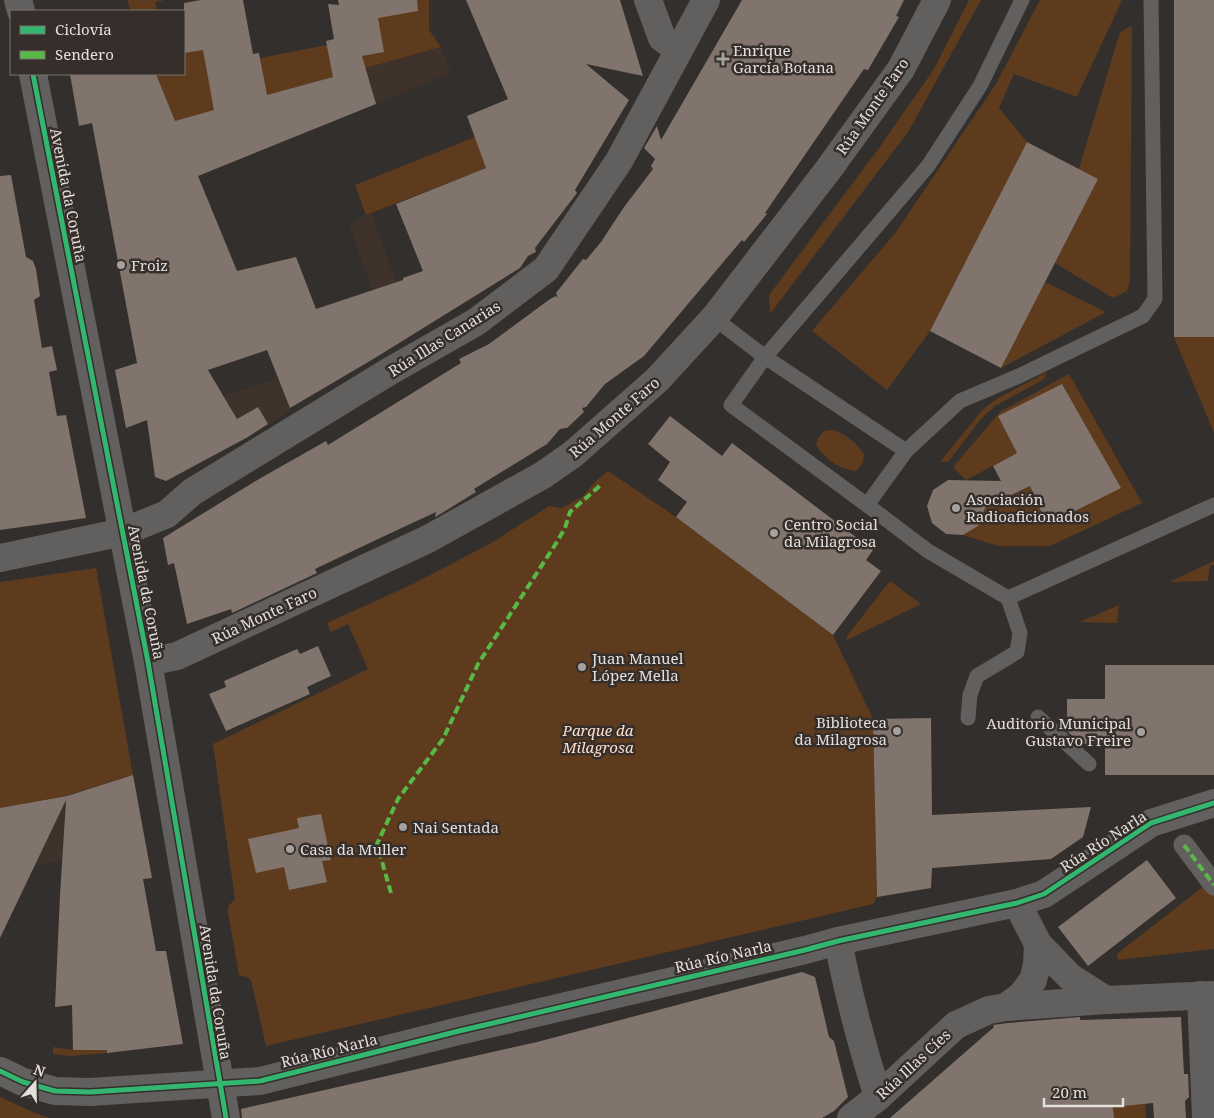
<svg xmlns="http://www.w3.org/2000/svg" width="1214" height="1118" font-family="'Noto Serif',serif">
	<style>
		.built { fill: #3e322b }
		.green { fill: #5f3b1e }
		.building { fill: #80746c }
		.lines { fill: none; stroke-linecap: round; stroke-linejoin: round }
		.service { stroke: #62605f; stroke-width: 15 }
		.pedestrian { stroke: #62605f; stroke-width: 21 }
		.minor { stroke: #62605f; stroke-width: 28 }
		.tertiary { stroke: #62605f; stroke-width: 28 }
		.quiet { stroke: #58b947; stroke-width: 4; stroke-dasharray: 8 4; stroke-linecap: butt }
		.cycleway-casing { stroke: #352e2a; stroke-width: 8 }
		.cycleway { stroke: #33b770; stroke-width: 5 }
		.poi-dot { fill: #a5a19e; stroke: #352e2a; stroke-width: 2 }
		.labels { text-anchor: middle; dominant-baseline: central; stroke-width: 5; stroke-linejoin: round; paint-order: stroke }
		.poi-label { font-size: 15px; fill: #e3dfdb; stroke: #352e2a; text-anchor: start }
		.street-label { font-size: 15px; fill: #e3dfdb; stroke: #352e2a }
		.park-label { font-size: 15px; font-style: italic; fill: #fcdec9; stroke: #352e2a }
	</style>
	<rect width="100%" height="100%" fill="#322f2d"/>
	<g class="built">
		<path d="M441,47L451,73L109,213L98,153L180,138L175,121Z"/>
		<path d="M371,213L400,291L377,303L349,224Z"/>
		<path d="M278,378L291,410L248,437L223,396Z"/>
		<path d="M65,796L62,861L35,866L0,938V808Z"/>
	</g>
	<g class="green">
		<path d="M127,0H165L155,2L157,11H131Z"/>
		<path d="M416,0H429V30L441,47L175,121L156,74H184V45L209,40L263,74L260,58L327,45L370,11Z"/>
		<path d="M969,0H981L908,132L770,314L769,295L879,148L934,69Z"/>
		<path d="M1040,0H1122L1077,97L1014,74L999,108L1027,142L930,331L887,390L812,331L896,232L996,84Z"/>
		<path d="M1132,26L1130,280L1127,291L1113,298L1055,263L1098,179L1079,169L1120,32Z"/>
		<path d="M475,137L486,168L366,215L355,185Z"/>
		<path d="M1045,282L1106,312L1001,368Z"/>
		<path d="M1174,337H1214V433Z"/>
		<path d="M1047,372L1044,379L995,406L981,419L948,462H940L983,409L998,398Z"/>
		<path d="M1069,374L1142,503L1050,546H998L963,535C978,525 987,518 982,499L1004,488L1009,497L1030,486L1048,525L1120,488L1062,384L999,416L1017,453L966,480L953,467L1000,412Z"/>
		<path d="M832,430C845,433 856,443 864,454L863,463L856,471C840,470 824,458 816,445L818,438L824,431Z"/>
		<path d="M608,471L676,517L833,635L873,719L877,897L873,904L805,920L266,1046L251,980L247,977L239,975L228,912L229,905L235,899L213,744L368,669L348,624L331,632L327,623L413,584L493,542L549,506L562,508L582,497L597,480Z"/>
		<path d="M1214,561V565H1210L1208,581L1169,582Z"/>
		<path d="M96,568L133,775L65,796L0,808V582Z"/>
		<path d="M890,581L921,604L847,640V636Z"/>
		<path d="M1119,605L1117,623L1080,622Z"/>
		<path d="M1209,882L1214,888V949L1118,960L1117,954Z"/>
		<path d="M53,1047L73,1050H107V1053L71,1056L53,1054Z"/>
		<path d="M1144,1076L1146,1118H1114L1111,1078Z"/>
		<path d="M0,1097L35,1113L50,1118H0Z"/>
	</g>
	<g class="building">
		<path d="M201,0H243L253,54L259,53L267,95L333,77L326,41L334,39L328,4L339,5L338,0H417L418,11L378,18L384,52L362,56L376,104L198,176L237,271L296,257L316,309L403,280V278L423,271L396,204L486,168L467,116L508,99L466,0H620L643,76L586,64L629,100L575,190L577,193L535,248L536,252L528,256L520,268L375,358L290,408L267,350L208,370L237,419L258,407L268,424L248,437L166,481L155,477L147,420L126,428L115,370L137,363L92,123L79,126L70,74H156L175,121L214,110L203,50L184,53V3Z"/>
		<path d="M742,0H904L896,16L899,17L868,70L864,69L765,213L767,214L744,242L742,240L644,356L605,384L586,407L582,408L584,412L567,428L560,429L547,444L474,489L476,492L442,513L435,517L436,512L378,539L315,569L317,573L232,613L231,609L187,624L174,563L168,565L163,538L259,479L326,441L328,445L461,363L459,359L489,344L550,299L556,296L558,298L556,293L583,259L586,260L601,242L624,207L653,169L651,166L655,159L644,148L657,126L661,140Z"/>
		<rect x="1174" y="0" width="40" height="337"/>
		<path d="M1027,142L1098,179L1001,368L930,331Z"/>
		<path d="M11,175L26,257L33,261L36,269L40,296L34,300L42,348L52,346L57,370L49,372L57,416L66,415L86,518L0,530V176Z"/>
		<path d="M1062,384L1121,488L1047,525L1030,486L985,508L978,526L963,535L946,534L932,523L927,506L933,490L948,480L1001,481L993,466L1017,453L998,416Z"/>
		<path d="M670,416L722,456L732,443L873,550L866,560L881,571L833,635L676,517L687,502L658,480L670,462L648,444Z"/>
		<path d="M318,646L331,676L307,687L310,694L226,731L209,694L226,687L224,681L297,649L300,654Z"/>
		<path d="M1105,665H1214V775H1105V744H1081L1067,731V699H1105Z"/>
		<path d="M931,718L932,815L1091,807L1083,837L1051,859L932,868L931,888L877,897L873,719Z"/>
		<path d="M133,775L152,878L143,879L156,951H166L183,1044L107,1053V1050H73L72,1005L55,1007L60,895L66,800L0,938V808L67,796Z"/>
		<path d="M321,814L331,860L322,861L327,882L289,890L284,867L256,873L248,839L299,828L297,818Z"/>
		<path d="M1147,860L1176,898L1088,966L1058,927Z"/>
		<path d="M802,972L815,977L829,1037L834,1041L848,1097L834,1111L822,1118H242L241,1109L537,1042Z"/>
		<path d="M1080,1017V1020L1181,1017L1184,1074H1188L1189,1097L1185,1101L1186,1118H1154L1153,1103L1113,1107L1114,1118H890L994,1027L993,1025L1008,1023Z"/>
	</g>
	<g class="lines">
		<g class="service">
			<path d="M714,318L765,357L906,451L867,505L731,405L765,357L928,166L980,86L1022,0"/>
			<path d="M906,451L960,401L1019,376L1143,316L1155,299L1151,0"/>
			<path d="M867,505L928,551L1008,598L1020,633L1017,652L977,676L970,695L968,718"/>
			<path d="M1008,598L1214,505"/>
			<path d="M1038,717L1089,764"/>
		</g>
		<path class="pedestrian" d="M1184,845L1214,885"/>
		<g class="minor">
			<path d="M648,0L662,38L678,49"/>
			<path d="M0,558L123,532L167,514L192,492L390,371L476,322L546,269L619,161L706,0"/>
			<path d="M148,662L177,656L428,539L543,475L573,454L657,380L714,318L735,291L828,170L901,69L937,0"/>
			<path d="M1017,903L1038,944L1070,977L1106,1000"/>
			<path d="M838,941C848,993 862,1046 878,1097"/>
			<path d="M1201,995L1206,1118"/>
			<path d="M1006,1007L1106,1000L1214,995"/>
			<path d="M0,1071L23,1082L55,1091L90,1092L260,1081L459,1031L805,950L838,941L1017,903L1044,894L1151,823L1214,803"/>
			<path d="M851,1118L878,1097L956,1025L989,1010L1006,1007L1022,995L1033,980L1037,965L1038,944"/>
		</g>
		<g class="tertiary">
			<path d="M18,0L21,11"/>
			<path d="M33,74L148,662L226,1118"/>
		</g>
		<g class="quiet">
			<path d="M1184,845L1214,885"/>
			<path d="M391,893L377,844L398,799L443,739L478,664L555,545L565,528L570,512L602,484"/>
		</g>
		<defs>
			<g id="cycleway">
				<path d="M33,74L148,662L226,1118"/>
				<path d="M0,1071L23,1082L55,1091L90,1092L260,1081L459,1031L805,950L838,941L1017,903L1044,894L1151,823L1214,803"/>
			</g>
		</defs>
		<use href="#cycleway" class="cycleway-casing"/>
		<use href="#cycleway" class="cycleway"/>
	</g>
	<g class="poi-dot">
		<path d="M720.5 51.5h5v5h5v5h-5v5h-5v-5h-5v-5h5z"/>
		<circle cx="121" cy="265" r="5"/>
		<circle cx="956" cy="508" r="5"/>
		<circle cx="774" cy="533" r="5"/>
		<circle cx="582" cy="667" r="5"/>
		<circle cx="897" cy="731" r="5"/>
		<circle cx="1141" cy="732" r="5"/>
		<circle cx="403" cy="827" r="5"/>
		<circle cx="290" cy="849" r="5"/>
	</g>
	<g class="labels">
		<g class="poi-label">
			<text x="733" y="50">Enrique<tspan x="733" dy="17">García Botana</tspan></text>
			<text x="131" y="265">Froiz</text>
			<text x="966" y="499">Asociación<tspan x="966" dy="17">Radioaficionados</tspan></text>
			<text x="784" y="524">Centro Social<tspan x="784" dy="17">da Milagrosa</tspan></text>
			<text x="592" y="658">Juan Manuel<tspan x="592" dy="17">López Mella</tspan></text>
			<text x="887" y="722" text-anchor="end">Biblioteca<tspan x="887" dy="17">da Milagrosa</tspan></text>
			<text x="1131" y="723" text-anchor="end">Auditorio Municipal<tspan x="1131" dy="17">Gustavo Freire</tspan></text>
			<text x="413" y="827">Nai Sentada</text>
			<text x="300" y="849">Casa da Muller</text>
		</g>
		<g class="street-label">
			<text transform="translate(872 106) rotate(-55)">Rúa Monte Faro</text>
			<text transform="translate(69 195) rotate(79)">Avenida da Coruña</text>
			<text transform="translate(444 338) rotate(-32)">Rúa Illas Canarias</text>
			<text transform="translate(614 417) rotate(-41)">Rúa Monte Faro</text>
			<text transform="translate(147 592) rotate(79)">Avenida da Coruña</text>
			<text transform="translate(264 615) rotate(-25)">Rúa Monte Faro</text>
			<text transform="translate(1103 841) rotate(-33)">Rúa Río Narla</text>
			<text transform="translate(723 956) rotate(-13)">Rúa Río Narla</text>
			<text transform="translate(216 992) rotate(81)">Avenida da Coruña</text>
			<text transform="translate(329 1050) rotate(-14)">Rúa Río Narla</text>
			<text transform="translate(913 1064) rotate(-43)">Rúa Illas Cíes</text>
		</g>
		<g class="park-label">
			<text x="598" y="730">Parque da<tspan x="598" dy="17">Milagrosa</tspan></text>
		</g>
	</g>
	<rect x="10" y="10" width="175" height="65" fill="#352e2a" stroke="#7b7571"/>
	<rect x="20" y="26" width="25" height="8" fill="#33b770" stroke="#7b7571"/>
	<text x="55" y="35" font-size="15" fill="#e3dfdb">Ciclovía</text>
	<rect x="20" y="51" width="25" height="8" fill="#58b947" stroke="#7b7571"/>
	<text x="55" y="60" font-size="15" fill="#e3dfdb">Sendero</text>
	<g transform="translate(35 1083) rotate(20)" stroke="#352e2a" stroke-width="4" paint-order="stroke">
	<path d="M0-4L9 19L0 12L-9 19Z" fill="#e3dfdb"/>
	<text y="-8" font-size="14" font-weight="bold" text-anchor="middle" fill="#e3dfdb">N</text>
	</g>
	<path d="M1044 1098v8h79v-8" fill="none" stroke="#e3dfdb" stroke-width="2.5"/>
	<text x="1052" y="1098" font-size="15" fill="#e3dfdb" stroke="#352e2a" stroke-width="4" paint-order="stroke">20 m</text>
</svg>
